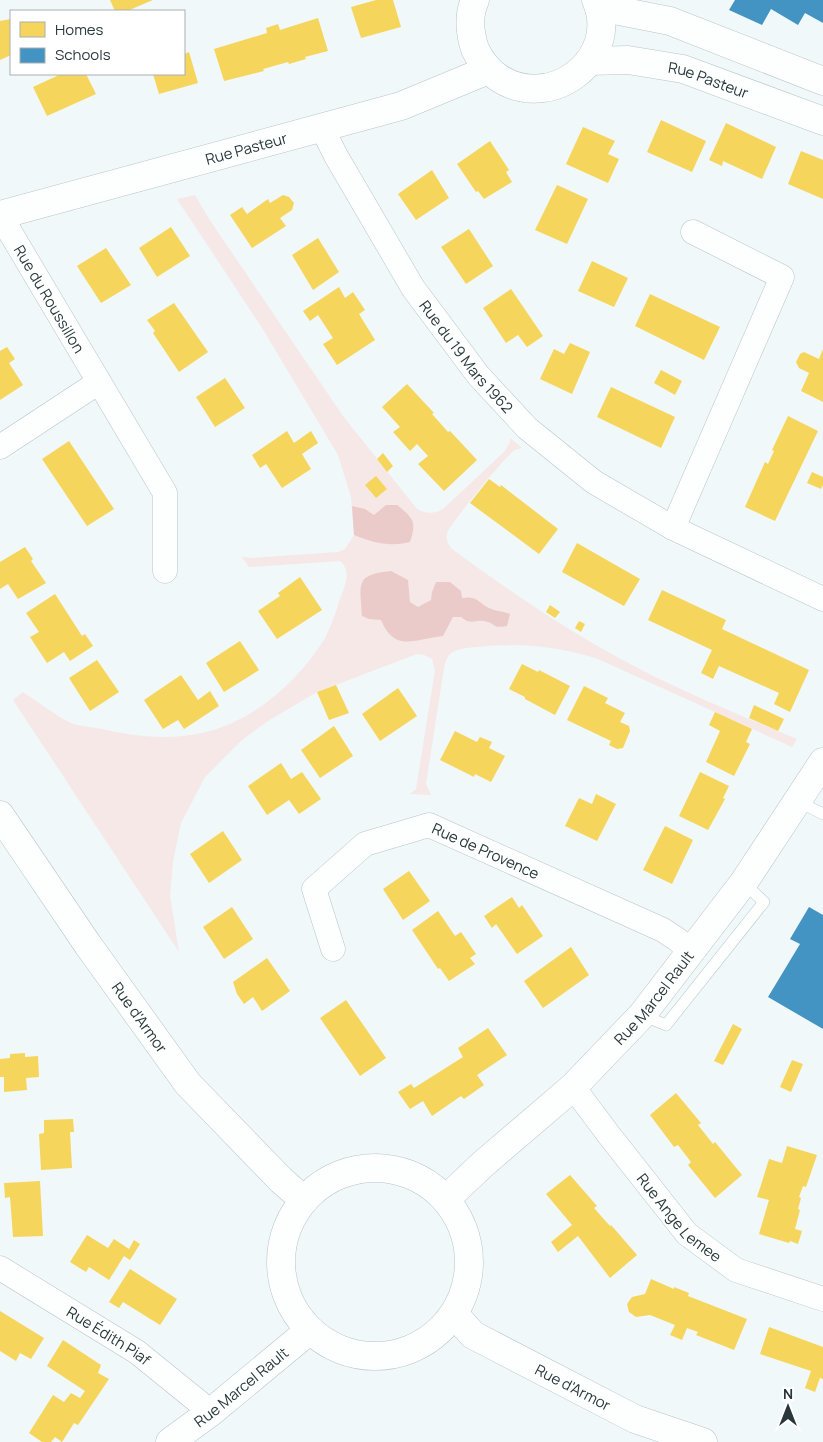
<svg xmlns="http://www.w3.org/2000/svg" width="823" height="1442" font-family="Manrope,sans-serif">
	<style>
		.green { fill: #f5e8e7 }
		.forest { fill: #eacbca }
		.homes { fill: #f6d55c }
		.schools { fill: #4393c3 }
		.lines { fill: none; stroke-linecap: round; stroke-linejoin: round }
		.lane-casing { stroke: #bac4c7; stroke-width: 12 }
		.street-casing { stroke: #bac4c7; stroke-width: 25 }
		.secondary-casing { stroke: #bac4c7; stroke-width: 29 }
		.lane { stroke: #fdfefe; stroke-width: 11 }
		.street { stroke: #fdfefe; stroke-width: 24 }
		.secondary { stroke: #fdfefe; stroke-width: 28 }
		.labels { text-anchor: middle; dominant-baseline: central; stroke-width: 5; stroke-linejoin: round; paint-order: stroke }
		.street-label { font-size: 15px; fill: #29373a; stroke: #fff }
	</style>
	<rect width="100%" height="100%" fill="#f0f8fa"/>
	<path class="green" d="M195,195L209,219L343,416L417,509C426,514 434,514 443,509L505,451L510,442V438L522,448C520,449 517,449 515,450C506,455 453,521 448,531C445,537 447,544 452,549C505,588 559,625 617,657C673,688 737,714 797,739L792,747L598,659C558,646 518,642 476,647C468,648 457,648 450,654C447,657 445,663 444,668L426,784L431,795L410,794L416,789L417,783L435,670L432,659L424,655L417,654L317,692L268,721L242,740L205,777L181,823L173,862L170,896L179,952L13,700L23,692C37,701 56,716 71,723C79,726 89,727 97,728C132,736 166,741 202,733C253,722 299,681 325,638C331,626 336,612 340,599C345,586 352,571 340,561L249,567L242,557L252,558L338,552L345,549L354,535L351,497L338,455L264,331L177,199Z"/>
	<g class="forest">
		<path d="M386,505H397C413,518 417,521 410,542C389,547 374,543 354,535L352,506L365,509L374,515Z"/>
		<path d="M391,571L408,580L410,602L418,607L431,600L432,592L436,582H450L461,591L462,598C476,596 476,600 487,607C493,611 503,611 510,614L507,626C492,629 496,623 484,621C475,620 470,625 461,617H453L443,636C414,639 395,653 381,620L369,619L362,616C361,585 353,575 391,571Z"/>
	</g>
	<g class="homes">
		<path d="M110,0H153L127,11H115Z"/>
		<path d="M376,0H393L401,27L361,38L351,7Z"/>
		<path d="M318,18L328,51L305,57L306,59L289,64L288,62L263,69L264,71L224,81L214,49L267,33L266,28L278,24L280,30Z"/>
		<path d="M11,19V55L0,60V21Z"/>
		<path d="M189,52L198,83L159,94L153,74H184V54Z"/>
		<path d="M61,74H86L96,94L47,116L33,87Z"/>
		<path d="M661,120L706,141L692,172L647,152Z"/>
		<path d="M726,123L776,147L762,179L723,161L722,166L709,160Z"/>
		<path d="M583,127L615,141L608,154L619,159L608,183L566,164Z"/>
		<path d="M490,141L509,170L506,172L512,182L484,199L478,191L476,192L457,164Z"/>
		<path d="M801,151L823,160V199L788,184Z"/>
		<path d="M432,170L449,198L416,220L398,194Z"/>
		<path d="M557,185L588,199L567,244L535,230Z"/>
		<path d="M283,195L289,197L294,203L292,210L280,218L286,226L252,248L230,215L242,207L247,214L268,199L270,203Z"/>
		<path d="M171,227L190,256L157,277L139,248Z"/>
		<path d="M469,229L493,266L466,284L441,247Z"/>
		<path d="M318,238L339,272L313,290L292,255Z"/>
		<path d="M106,248L131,285L101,303L77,266Z"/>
		<path d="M592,261L628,278L614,307L578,291Z"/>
		<path d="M339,287L345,298L353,292L365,310L359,314L375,340L337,365L323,344L333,338L318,315L310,321L303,311Z"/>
		<path d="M511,289L543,336L527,347L518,335L506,343L483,308Z"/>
		<path d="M650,294L720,327L704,360L635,326Z"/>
		<path d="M174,303L208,352L179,372L153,333L155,331L147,320Z"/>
		<path d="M570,343L590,352L572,394L540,379L554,349L564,354Z"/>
		<path d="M7,347L15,359L9,363L23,385L0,400V351Z"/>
		<path d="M823,349V402L801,391L809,373L799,368L796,362L800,354L804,352L819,359Z"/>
		<path d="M661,370L682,381L675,395L654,383Z"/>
		<path d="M225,378L245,408L215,427L196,397Z"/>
		<path d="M407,384L434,413L432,414L448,432L450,431L477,460L444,491L418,464L428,456L417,444L410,451L393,432L400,427L382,407Z"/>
		<path d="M611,387L675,417L661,448L597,417Z"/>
		<path d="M788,416L818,431L775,521L745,507L765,462L768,464L774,451L772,450Z"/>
		<path d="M287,431L294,443L311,431L318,443L302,454L311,469L282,488L266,464L260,468L252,455Z"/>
		<path d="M69,441L114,509L87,526L42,459Z"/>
		<path d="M383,453L393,466L387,472L377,459Z"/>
		<path d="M812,472L823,477V485L821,489L807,483Z"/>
		<path d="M376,476L387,489L376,498L365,485Z"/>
		<path d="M489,479L500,487L501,485L558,529L539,554L470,503Z"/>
		<path d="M577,543L640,579L624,606L562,572Z"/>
		<path d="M25,547L33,559L31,561L46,583L18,599L8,584L0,589V562Z"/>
		<path d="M300,577L322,610L277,639L258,611L280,596L278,593Z"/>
		<path d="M662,590L726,620L722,629L809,670L790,712L774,704L779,693L719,666L713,679L701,673L712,650L648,620Z"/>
		<path d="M55,594L82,636L85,634L93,646L70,661L64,652L47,663L30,637L39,632L26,613Z"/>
		<path d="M550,605L560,612L555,618L546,612Z"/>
		<path d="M579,621L585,624L581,632L575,628Z"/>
		<path d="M240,641L259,670L224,692L206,663Z"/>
		<path d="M97,660L119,692L90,711L69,678Z"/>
		<path d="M522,664L538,672L539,670L570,686L555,715L525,699V697L509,689Z"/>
		<path d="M181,675L198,700L210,691L219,706L184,729L178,720L163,729L144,700Z"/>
		<path d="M336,685L349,713L329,720L317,692Z"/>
		<path d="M584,686L608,698L605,703L625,713L620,722L629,726L630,731L623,748L617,749L609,745L611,741L567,720Z"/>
		<path d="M398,688L417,716L380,741L362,714Z"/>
		<path d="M754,705L784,719L778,731L749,718Z"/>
		<path d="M715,712L752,729L746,742L750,744L734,776L706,762L720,731L709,725Z"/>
		<path d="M334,726L353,756L320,778L301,750Z"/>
		<path d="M455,731L477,742L480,737L492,742L489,748L505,756L491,782L475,774L474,777L440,760Z"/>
		<path d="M281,763L291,779L302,772L321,799L299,814L289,800L267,815L248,786Z"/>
		<path d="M700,772L729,786L723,798L725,799L708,830L679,816Z"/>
		<path d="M596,794L616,804L597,841L565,826L579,798L592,804Z"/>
		<path d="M665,826L693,840L672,884L643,870Z"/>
		<path d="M223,831L242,860L209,883L190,854Z"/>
		<path d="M409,871L430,901L403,920L383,889Z"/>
		<path d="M512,897L519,908L522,905L543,936L517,954L496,924L492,928L484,916Z"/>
		<path d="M232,907L253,939L224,959L203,927Z"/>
		<path d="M438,911L455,936L461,932L476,954L470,958L475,964L449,981L440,968L438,969L412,930Z"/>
		<path d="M571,947L589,975L543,1008L524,981Z"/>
		<path d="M267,958L290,991L262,1011L253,997L244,1004L237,994L233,982Z"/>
		<path d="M346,1000L386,1058L360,1076L320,1018Z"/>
		<path d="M733,1024L742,1029L723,1065L714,1061Z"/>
		<path d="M488,1028L507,1055L477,1075L484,1085L464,1099L461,1096L432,1116L423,1101L410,1109L398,1092L411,1084L414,1088L463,1057L458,1048Z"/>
		<path d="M25,1053V1057L38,1056L39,1077L26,1078L27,1090L4,1092V1077H0V1059L10,1058V1054Z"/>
		<path d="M792,1060L803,1064L791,1092L780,1087Z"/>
		<path d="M676,1093L701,1123L698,1125L713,1144L715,1142L742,1175L715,1198L688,1165L691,1162L678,1145L674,1147L650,1115Z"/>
		<path d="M73,1119L74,1132H70L72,1168L41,1170L39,1134L44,1133V1120Z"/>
		<path d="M787,1146L817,1155L806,1187L803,1186L799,1197L801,1198L798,1209L800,1210L795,1229L802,1231L798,1244L790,1241L789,1243L759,1234L769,1200L757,1197L761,1185L769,1159L782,1163Z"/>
		<path d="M570,1175L597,1206L594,1208L601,1216L610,1226L611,1225L637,1255L610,1278L578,1236L558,1252L551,1242L572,1225L546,1194Z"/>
		<path d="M40,1181L43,1236L13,1237L10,1197L5,1198L4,1183Z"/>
		<path d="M87,1235L108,1248L114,1239L129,1249L134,1240L140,1244L130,1260L124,1256L109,1280L89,1267L86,1272L70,1262Z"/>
		<path d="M130,1269L177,1299L160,1325L123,1302L119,1308L109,1302Z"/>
		<path d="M651,1279L674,1289V1287L689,1293L688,1296L747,1319L734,1350L696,1335L698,1332L687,1328L682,1340L670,1335L675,1325L650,1315L636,1317L629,1312L627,1304L632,1297L645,1294Z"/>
		<path d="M0,1311L44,1338L31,1359L20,1353L16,1361L0,1351Z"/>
		<path d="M769,1327L823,1347V1379L820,1378L815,1392L805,1388L811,1371L760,1354Z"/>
		<path d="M63,1340L101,1365L98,1373L109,1379L78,1425L74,1423L62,1442L55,1437L51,1442H42L29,1433L53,1395L64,1402L71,1393L80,1398L85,1391L47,1366Z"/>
	</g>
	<g class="schools">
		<path d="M735,0H823V23L805,13L798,25L771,9L762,25L729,10Z"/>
		<path d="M809,907L823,915V1029L768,997L800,944L790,939Z"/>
	</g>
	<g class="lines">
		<defs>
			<g id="lane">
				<path d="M797,801L823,814"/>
				<path d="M642,1015L666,1025L764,902L744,883"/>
			</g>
			<g id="street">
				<path id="s1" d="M322,128L336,156L413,288L478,375L527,428L594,482L673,528L823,599"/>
				<path id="s2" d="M3,215L10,232L165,493V571"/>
				<path d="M0,447L99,382"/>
				<path d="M673,528L782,277L693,232"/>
				<path id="s3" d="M333,949L314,889L365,844L429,825L663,930L678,940L690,952"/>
				<path id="s4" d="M573,1087L609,1135L687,1234L736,1270L823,1299"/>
				<path id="s5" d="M0,1268L137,1352L211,1412"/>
			</g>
			<g id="secondary">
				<path d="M475,0C468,15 470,34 475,49C480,60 487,69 496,76C548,114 622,60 596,0"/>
				<path d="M599,7L670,21L823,81"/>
				<path id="s6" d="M589,61L628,60L683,69L823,121"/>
				<path id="s7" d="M0,215L401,106L488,70"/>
				<path id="s8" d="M0,815L88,945L188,1084L281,1180L304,1200"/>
				<circle cx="375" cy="1262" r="94"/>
				<path id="s9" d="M446,1199L483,1164L573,1087L642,1015L744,882L823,762"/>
				<path id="s10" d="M454,1314L473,1335L635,1419L703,1442"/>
				<path id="s11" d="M170,1442L211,1412L310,1330"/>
			</g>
		</defs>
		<use href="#lane" class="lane-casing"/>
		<use href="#street" class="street-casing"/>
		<use href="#secondary" class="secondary-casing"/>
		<use href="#lane" class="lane"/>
		<use href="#street" class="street"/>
		<use href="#secondary" class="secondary"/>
	</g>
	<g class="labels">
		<g class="street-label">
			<text stroke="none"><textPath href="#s6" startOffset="122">Rue Pasteur</textPath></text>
			<text stroke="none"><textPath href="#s7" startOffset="255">Rue Pasteur</textPath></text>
			<text stroke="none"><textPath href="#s2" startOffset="96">Rue du Roussillon</textPath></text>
			<text stroke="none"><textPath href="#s1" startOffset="271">Rue du 19 Mars 1962</textPath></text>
			<text stroke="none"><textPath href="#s3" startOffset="260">Rue de Provence</textPath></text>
			<text stroke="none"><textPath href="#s9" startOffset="290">Rue Marcel Rault</textPath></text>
			<text stroke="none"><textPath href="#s8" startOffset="246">Rue d'Armor</textPath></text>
			<text stroke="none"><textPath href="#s4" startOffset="169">Rue Ange Lemee</textPath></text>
			<text stroke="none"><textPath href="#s5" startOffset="128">Rue Édith Piaf</textPath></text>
			<text stroke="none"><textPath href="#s11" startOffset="90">Rue Marcel Rault</textPath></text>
			<text stroke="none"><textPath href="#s10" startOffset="141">Rue d'Armor</textPath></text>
		</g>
	</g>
	<rect x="10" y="10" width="175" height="65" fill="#ffffff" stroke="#a9afb0"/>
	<rect x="20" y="22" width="25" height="15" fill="#f6d55c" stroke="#a9afb0"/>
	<text x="55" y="35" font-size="15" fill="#29373a">Homes</text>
	<rect x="20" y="48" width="25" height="15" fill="#4393c3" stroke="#a9afb0"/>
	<text x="55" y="60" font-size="15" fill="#29373a">Schools</text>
	<g transform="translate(788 1407)" stroke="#ffffff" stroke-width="4" paint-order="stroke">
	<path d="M0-4L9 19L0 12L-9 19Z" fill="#29373a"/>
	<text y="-8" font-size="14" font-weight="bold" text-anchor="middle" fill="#29373a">N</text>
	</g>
</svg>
